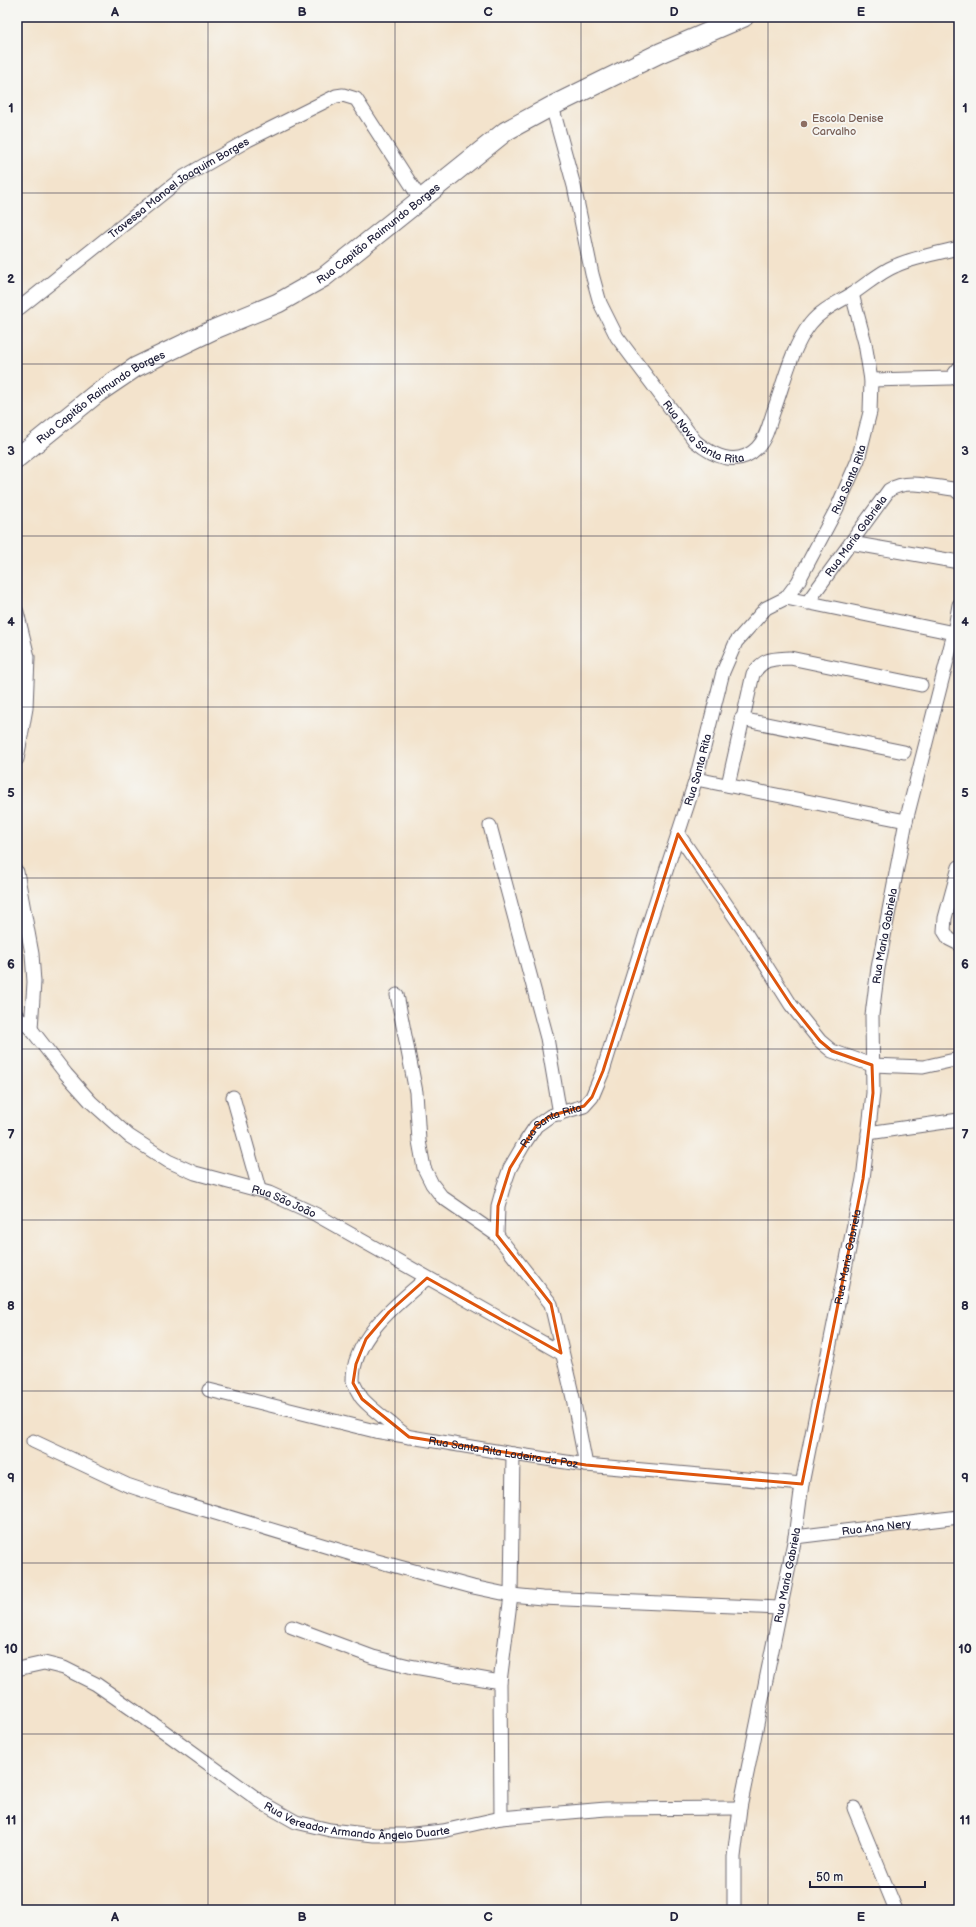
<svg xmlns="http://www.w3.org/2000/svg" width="976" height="1927" font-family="'Balsamiq Sans',sans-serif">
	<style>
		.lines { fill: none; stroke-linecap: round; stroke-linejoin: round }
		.street-casing { stroke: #6b666e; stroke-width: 15 }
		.secondary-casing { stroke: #6b666e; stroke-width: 21 }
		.street { stroke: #fff; stroke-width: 13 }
		.secondary { stroke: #fff; stroke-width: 19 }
		.marked { fill: none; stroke: #de560e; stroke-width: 3; stroke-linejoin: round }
		.grid { fill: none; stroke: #22223b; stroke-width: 1; stroke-opacity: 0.55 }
		.education-dot { fill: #8d6e63; stroke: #f6f6f2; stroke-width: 1.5 }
		.labels { text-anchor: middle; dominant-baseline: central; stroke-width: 3.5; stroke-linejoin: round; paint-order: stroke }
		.education-label { font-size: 11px; fill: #785e54; stroke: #f6f6f2; text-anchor: start }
		.street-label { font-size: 11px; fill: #22223b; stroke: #f6f6f2 }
		.neatline { fill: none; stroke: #22223b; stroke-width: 1.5 }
		.grid-label { font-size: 13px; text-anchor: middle; font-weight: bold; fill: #22223b }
	</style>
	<rect width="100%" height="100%" fill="#f6f6f2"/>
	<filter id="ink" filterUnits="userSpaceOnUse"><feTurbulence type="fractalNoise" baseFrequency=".025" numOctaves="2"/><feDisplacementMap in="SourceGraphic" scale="8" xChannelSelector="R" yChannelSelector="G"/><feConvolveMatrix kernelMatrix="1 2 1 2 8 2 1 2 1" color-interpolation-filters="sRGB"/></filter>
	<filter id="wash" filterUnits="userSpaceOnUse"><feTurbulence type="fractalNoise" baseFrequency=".012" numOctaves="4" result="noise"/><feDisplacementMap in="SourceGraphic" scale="16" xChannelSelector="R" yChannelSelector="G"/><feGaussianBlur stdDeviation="0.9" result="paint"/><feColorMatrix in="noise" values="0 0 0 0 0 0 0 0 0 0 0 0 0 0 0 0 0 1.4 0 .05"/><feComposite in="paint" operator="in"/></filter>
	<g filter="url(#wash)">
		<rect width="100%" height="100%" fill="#f3e3cc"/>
	</g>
	<g filter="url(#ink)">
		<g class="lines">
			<defs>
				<g id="street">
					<path id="s1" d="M552,106L574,186L592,274L600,303L617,337L695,441C713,456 737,468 757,448C766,439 769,425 773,413C784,383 791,349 810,324C821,310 837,303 852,294C866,285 880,272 895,266C915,257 938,253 959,248"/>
					<path id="s2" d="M17,310L182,178L248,140L336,96L343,95L356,99L421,200"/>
					<path d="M871,380L951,378L959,368"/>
					<path d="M851,543L959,562"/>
					<path d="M786,598L954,633"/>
					<path id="s3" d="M807,603L889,490C908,478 933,487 954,489L959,493"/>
					<path d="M17,612L28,657L26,708L17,759"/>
					<path d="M741,719L904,752"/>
					<path d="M696,779L906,821"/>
					<path d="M728,785L753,674C764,658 771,659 790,658L921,685"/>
					<path d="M490,826L547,1038L560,1114"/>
					<path d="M678,834L745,932L791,1005L820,1041L832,1051L872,1065L923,1067L959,1059"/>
					<path d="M959,867L945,918L944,931L949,939L959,944"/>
					<path d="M17,872L32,954L34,982L31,1029"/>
					<path d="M397,995L416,1092L419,1141L424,1168L432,1184L442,1197L497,1235L551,1304L573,1398L586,1465"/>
					<path id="s4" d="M17,1016L31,1029L66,1074L91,1102L129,1136L168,1161L195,1173L269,1193L315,1214L561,1353"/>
					<path d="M233,1097L259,1189"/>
					<path d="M868,1133L959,1120"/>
					<path id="s5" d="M497,1235L498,1206L503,1188L510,1168L524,1144L536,1126L550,1116L584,1106L592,1097L603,1071L651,917L696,779L723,672L736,642L766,608L786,598L798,582L837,508L858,460L870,412L871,380L865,343L852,294"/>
					<path id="s6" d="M209,1390L375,1431L513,1454L586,1465L802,1484"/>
					<path d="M408,1437C397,1428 368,1407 361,1397C359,1393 354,1386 353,1381C352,1338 398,1303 427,1278"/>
					<path d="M33,1441L127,1485L169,1499L355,1555L473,1587L511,1595L542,1598L779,1608"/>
					<path id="s7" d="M795,1537L959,1517"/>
					<path d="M292,1627L373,1657L409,1666L500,1682"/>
					<path id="s8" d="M17,1669L44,1663L64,1668L96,1684L162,1730L264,1804L296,1822L330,1830L374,1835H404L443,1831L501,1818L606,1809L740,1808"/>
					<path d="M854,1808L896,1910"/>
					<path d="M501,1818L500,1682L511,1595L513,1454"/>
					<path id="s9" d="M734,1910V1857L740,1808L795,1537L802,1484L863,1179L873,1093L872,1015L878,968L906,821L954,633L959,605"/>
				</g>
				<g id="secondary">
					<path id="s10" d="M17,458L96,394L136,367L215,329L278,303L324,277L506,131L552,106L660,53L744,17"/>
				</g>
			</defs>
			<use href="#street" class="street-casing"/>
			<use href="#secondary" class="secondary-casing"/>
			<use href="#street" class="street"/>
			<use href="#secondary" class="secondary"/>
		</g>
	</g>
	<path class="marked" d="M678,834L791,1005L820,1041L832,1051L872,1065L873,1093L863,1179L802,1484L586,1465L409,1437L362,1399L353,1383L356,1364L366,1339L389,1312L427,1278L561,1353L551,1304L497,1235L498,1206L510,1168L536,1126L550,1116L584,1106L592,1097L603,1071Z"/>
	<path class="grid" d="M208,17V1910M395,17V1910M581,17V1910M768,17V1910M17,193H959M17,364H959M17,536H959M17,707H959M17,878H959M17,1049H959M17,1220H959M17,1391H959M17,1563H959M17,1734H959"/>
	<circle class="education-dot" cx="804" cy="124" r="4"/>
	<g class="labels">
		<g class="education-label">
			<text x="812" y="118">Escola Denise<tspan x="812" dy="13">Carvalho</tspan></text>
		</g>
		<g class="street-label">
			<text stroke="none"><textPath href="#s2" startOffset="203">Travessa Manoel Joaquim Borges</textPath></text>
			<text stroke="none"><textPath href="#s10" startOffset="428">Rua Capitão Raimundo Borges</textPath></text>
			<text stroke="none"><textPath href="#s10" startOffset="104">Rua Capitão Raimundo Borges</textPath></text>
			<text stroke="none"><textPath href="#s1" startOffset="373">Rua Nova Santa Rita</textPath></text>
			<text stroke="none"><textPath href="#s5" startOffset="863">Rua Santa Rita</textPath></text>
			<text stroke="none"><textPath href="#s3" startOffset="83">Rua Maria Gabriela</textPath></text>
			<text stroke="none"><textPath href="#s5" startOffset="527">Rua Santa Rita</textPath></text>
			<text stroke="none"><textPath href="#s9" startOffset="988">Rua Maria Gabriela</textPath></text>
			<text stroke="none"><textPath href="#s5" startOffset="131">Rua Santa Rita</textPath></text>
			<text stroke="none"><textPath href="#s4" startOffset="334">Rua São João</textPath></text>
			<text stroke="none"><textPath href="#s9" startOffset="664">Rua Maria Gabriela</textPath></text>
			<text stroke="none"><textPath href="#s6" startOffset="301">Rua Santa Rita Ladeira da Paz</textPath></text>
			<text stroke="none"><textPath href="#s7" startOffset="82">Rua Ana Nery</textPath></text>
			<text stroke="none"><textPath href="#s9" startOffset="340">Rua Maria Gabriela</textPath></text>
			<text stroke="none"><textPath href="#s8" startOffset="387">Rua Vereador Armando Ângelo Duarte</textPath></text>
		</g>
	</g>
	<rect width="976" height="1927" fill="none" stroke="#f6f6f2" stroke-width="44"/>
	<path d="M810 1881v6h115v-6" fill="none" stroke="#22223b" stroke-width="2"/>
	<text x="816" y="1881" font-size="12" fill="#22223b" stroke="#f6f6f2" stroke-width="3" paint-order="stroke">50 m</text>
	<rect x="22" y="22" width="932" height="1883" class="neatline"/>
	<g class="grid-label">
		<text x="115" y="16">A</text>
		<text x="302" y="16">B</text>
		<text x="488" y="16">C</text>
		<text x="674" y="16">D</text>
		<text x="861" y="16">E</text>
		<text x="11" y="112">1</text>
		<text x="965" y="112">1</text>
		<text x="11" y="283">2</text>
		<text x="965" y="283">2</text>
		<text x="11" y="455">3</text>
		<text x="965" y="455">3</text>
		<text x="11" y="626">4</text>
		<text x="965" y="626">4</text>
		<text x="11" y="797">5</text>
		<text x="965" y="797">5</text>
		<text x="11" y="968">6</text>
		<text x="965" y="968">6</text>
		<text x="11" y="1139">7</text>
		<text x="965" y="1139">7</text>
		<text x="11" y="1310">8</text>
		<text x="965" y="1310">8</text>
		<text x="11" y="1482">9</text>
		<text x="965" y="1482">9</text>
		<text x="11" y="1653">10</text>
		<text x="965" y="1653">10</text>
		<text x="11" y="1824">11</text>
		<text x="965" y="1824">11</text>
		<text x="115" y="1921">A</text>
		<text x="302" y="1921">B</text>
		<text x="488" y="1921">C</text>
		<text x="674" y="1921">D</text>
		<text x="861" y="1921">E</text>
	</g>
</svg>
